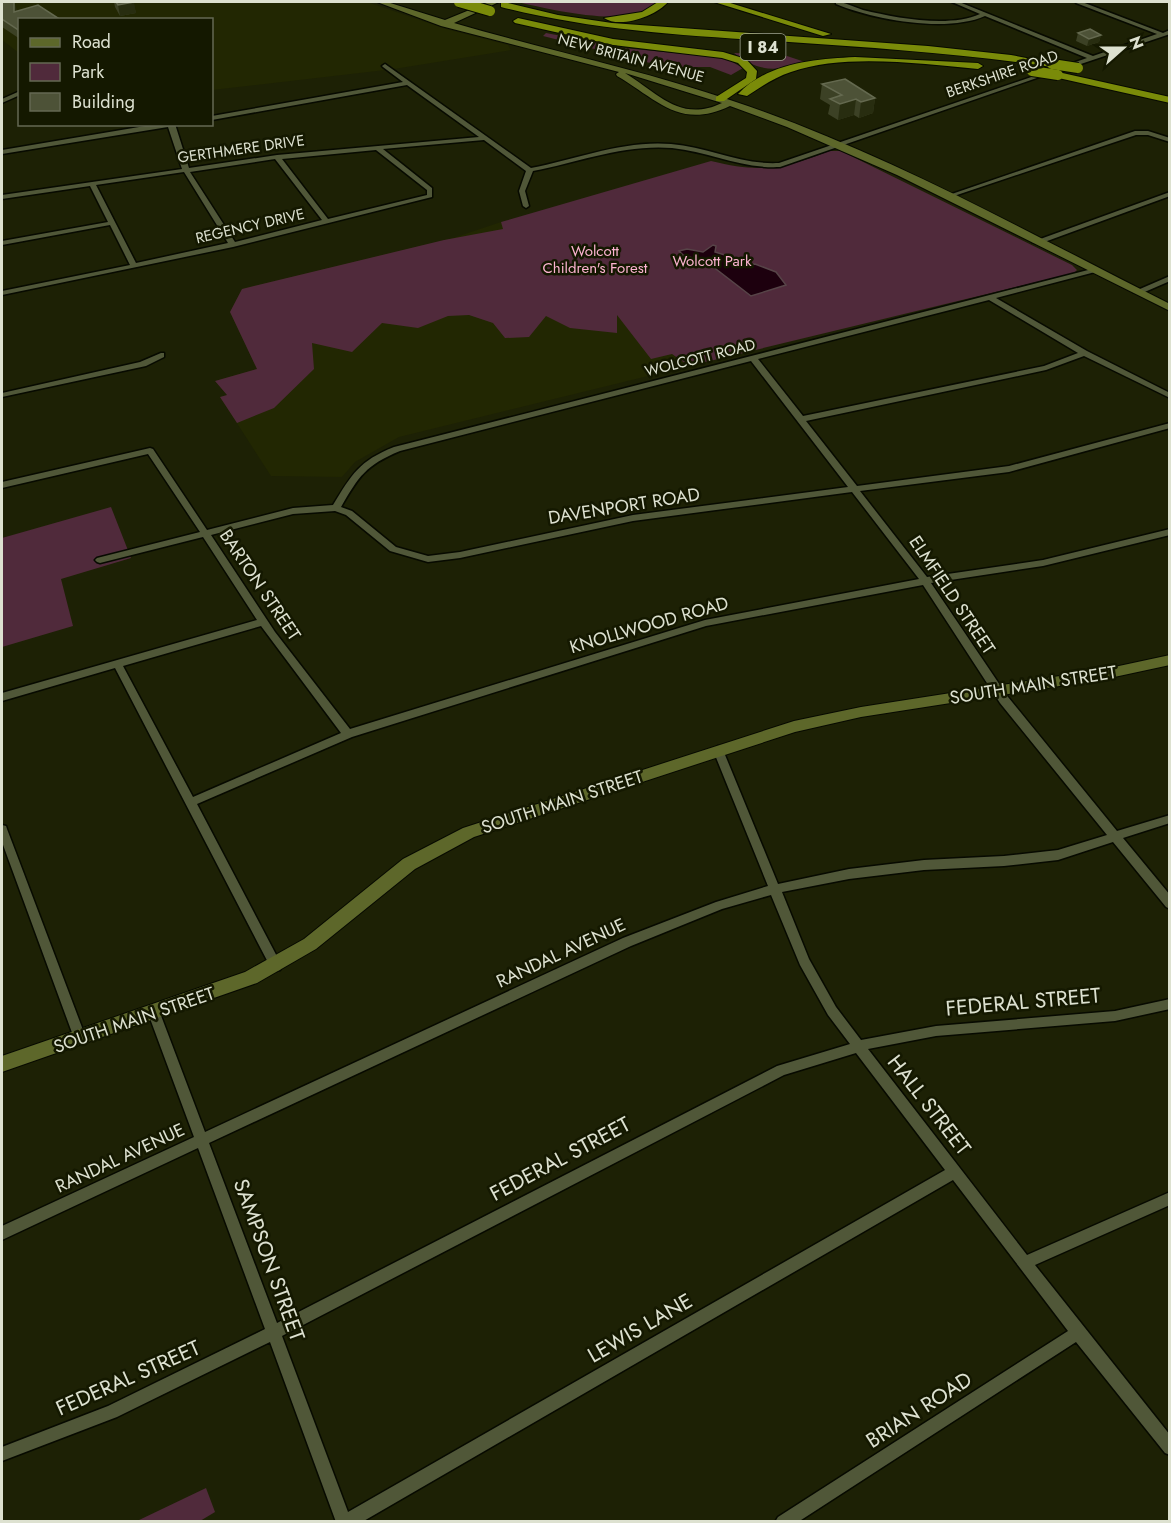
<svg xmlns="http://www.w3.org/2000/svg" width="1171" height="1523" font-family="Jost,sans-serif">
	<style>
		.built { fill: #222702 }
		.green { fill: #502a3b }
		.water { fill: #1d000e; stroke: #574448; stroke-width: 1.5 }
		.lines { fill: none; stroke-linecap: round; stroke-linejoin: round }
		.street-casing { stroke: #070a00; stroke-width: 3 }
		.secondary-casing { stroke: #070a00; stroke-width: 2 }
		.highway-casing { stroke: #070a00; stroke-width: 2 }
		.street { fill: #505738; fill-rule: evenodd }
		.secondary { fill: #5d672a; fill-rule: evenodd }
		.highway { fill: #7a8b09; fill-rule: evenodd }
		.highway-bridge-casing { stroke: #070a00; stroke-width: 12; stroke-linecap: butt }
		.highway-bridge { stroke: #7a8b09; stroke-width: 10 }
		.wall { fill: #3c4125 }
		.shaded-wall { fill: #282d10 }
		.building { fill: #4d5237; stroke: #64694f; stroke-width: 1.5 }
		.labels { text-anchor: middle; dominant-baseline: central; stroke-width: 5; stroke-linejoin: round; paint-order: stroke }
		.far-street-label { font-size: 15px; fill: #dde1d0; stroke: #141800 }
		.far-park-label { font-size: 15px; fill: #fdb4d1; stroke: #141800 }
		.shield { fill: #141800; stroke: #a1a592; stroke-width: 1.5 }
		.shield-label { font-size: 16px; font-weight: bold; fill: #dde1d0 }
		.street-label { font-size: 18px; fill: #dde1d0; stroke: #141800 }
		.near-street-label { font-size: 21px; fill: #dde1d0; stroke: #141800 }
	</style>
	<rect width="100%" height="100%" fill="#1d2105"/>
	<g class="built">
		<path d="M2,2H367L446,29L508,45L511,50L394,69L212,90V20H20L19,53L2,40Z"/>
		<path d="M501,222L522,265L599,300L689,366L399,437L355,462L342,477L271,476L220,397L227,395L215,381L257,369L230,312L242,289L453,238Z"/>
	</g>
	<g class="green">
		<path d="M518,2H657C638,31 547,9 518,2Z"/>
		<path d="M546,33L624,48L725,58L743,68L731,75L710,67H666L543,36Z"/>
		<path d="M734,53L784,55L805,62C777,72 758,72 734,53Z"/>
		<path d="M829,151H841L1072,265L1077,270L1074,273L689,366L672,354L651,359L617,315V333L570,328L546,316L529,337L505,338L493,323L469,315L448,316L418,328L382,323L352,352L312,343L314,369L274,408L237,423L220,397L227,395L215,381L257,369L230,312L242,289L444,240L503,229L501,222L711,161C759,173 784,169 829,151Z"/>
		<path d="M111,507L131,558L61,579L73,626L2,647V538Z"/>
		<path d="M206,1488L215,1512L200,1521H137Z"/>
	</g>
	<path class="water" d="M713,245L716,246L715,252L728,256L742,265L755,264L776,272L786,285L751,296L708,263L683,255L679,251L687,249L703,252Z"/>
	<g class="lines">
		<defs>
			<g id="street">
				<path d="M836,2C845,2 854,7 863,10C896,18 949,28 980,14L952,2H959L1093,56L1157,34L1076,3V2H1082L1163,33L1170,30V34L1066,69L1064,68V66L1087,58L985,16C947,33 874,20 836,4Z"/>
				<path d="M385,64L531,168C577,159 624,140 671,144C709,147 740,165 779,163L1046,72L1051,73L780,167C741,169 710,152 672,148C625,144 579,162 533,171L525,191L529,206L526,208L523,206L519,191L526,171L484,140L383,149L432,188V197L233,247L2,295V291L130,265L110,225L2,245V241L108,222L90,186L2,199V195L182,169L168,127L2,154V150L157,124H175L189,168L277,155L479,137L407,85L212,120V116L403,82L383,67L382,66ZM376,150L427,190V195L328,219L282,159ZM275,159L322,220L235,242L190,172ZM184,172L228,243L136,263L96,185Z"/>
				<path d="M20,91V95L2,103V99Z"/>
				<path d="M1135,131H1148L1170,138V142L1148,135H1136L948,198L943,197Z"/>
				<path d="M1170,192V196L1039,244L1032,242Z"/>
				<path d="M1092,269L1099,271L996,298L1087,351L1170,393V398L1084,356L1046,370L806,421L857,486L1009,466L1170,423V428L1009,472L860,491L927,577L1043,560L1170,529V535L1043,566L931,583L1008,697L1117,831L1170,815V823L1123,838L1170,895V909L1166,907L1113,842L1058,860L1004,866L924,870L849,879L782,892L809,959L836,1007L861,1040L936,1026L1115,1011L1170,999V1009L1115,1021L936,1036L868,1049L1027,1255L1170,1192V1205L1035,1265L1170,1435V1455L1165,1453L1076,1342L798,1522H775L778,1517L1068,1331L953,1180L362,1522H336L270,1342L117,1417L2,1461V1447L108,1406L265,1329L198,1148L2,1240V1226L194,1137L148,1013L150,1009L154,1008L158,1009L160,1013L205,1132L623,938L716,902L768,886L713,750L718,746L723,750L778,884L849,869L924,860L1004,856L1058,850L1107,835L1000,703L923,585L706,626L352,737L197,804L282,966L280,970L276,971L272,970L115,668L2,701V693L257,620L203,537L100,563L97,562L95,560L97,558L200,532L148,454L2,488V482L150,448L153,449L207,530L293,508L333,505C352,474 359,461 394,447ZM989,300L1078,353L1044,366L803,416L758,359ZM751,361L848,487L633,515L460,552L428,556L396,547L352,511L341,507C359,476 366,465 400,451ZM852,492L919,579L705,620L350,729L275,632L211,535L293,514L335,511L346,515L390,551L428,562L460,558L633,521ZM261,626L341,733L193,797L123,666ZM771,895L800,965L828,1015L850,1044L777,1066L277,1323L209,1143L631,946L722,909ZM856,1053L945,1170L348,1512L282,1336L784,1075Z"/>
				<path d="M1170,276V281L1140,294L1133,292Z"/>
				<path d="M161,353H164V357L146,366L2,397V393L140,362Z"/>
				<path d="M2,825L6,826L7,829L86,1038L84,1042L80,1044L76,1042L74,1038L2,842Z"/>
			</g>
			<g id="secondary">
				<path d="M377,2H387L445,20L489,2H499L454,23C546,50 642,70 733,101C885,152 1027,232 1170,304V311L897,175L787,127L730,106C680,130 658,100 617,76L616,74L619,72L441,26ZM625,73L722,103C680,123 658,93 625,73Z"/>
				<path d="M1170,655V665L1105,679L861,717L795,732L474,837L415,869L316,949L257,983L2,1072V1056L245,972L304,939L403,859L463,828L794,721L861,707L1105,669Z"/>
			</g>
			<g id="highway">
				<path d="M504,2L558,15L612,23L928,46L1011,55L1057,64L1052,67C965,54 877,48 789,42C692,36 595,31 501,7V3Z"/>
				<path d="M658,2H668C656,16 620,29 604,18L642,12Z"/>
				<path d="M714,2H727L831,34L823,36Z"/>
				<path d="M518,18L613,39L723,52L746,59L757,71L756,79L724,101H716V97L746,78L747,72L738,63L722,58L613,45L515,23L513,21Z"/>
				<path d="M855,57L978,63L983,66L978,69C922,64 845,53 791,72C775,77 761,87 747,96L738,94C767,63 815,59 855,57Z"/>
				<path d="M1058,72L1170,97V103L1054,77L1053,75Z"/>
			</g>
		</defs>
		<use href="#street" class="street-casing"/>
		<use href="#secondary" class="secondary-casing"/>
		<use href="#highway" class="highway-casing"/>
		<use href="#street" class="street"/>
		<use href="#secondary" class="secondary"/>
		<use href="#highway" class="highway"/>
		<defs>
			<g id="highway-bridge">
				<path d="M459,2L490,11"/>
				<path d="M1052,64L1078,68"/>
				<path d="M1032,71L1058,75"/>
			</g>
		</defs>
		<use href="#highway-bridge" class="highway-bridge-casing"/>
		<use href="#highway-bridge" class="highway-bridge"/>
	</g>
	<g class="wall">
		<path d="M2,2L20,20V39L2,27Z"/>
		<path d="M114,2H133L136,13L120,16L115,7Z"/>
		<path d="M1078,33L1101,35L1099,42L1087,46L1076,41Z"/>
		<path d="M822,84L875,98L873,113L859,118L854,115L838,120L828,114L830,105L820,99Z"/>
	</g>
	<g class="shaded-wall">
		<path d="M14,2L17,10V23L14,12Z"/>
		<path d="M134,2L136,13L120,16L118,5Z"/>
		<path d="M1101,35L1099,42L1087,46L1089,39Z"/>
		<path d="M875,98L873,113L859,118L861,102Z"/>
		<path d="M856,99L854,115L838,120L840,104Z"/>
	</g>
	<g class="building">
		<path d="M2,2H14V12L38,5L61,20H20V31L2,19Z"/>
		<path d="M116,2H134L118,5Z"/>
		<path d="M1090,29L1101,35L1089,39L1078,33Z"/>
		<path d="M845,79L875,98L861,102L856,99L840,104L830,99L842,95L822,84Z"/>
	</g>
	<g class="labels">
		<g class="far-street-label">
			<text transform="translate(631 58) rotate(15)">NEW BRITAIN AVENUE</text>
			<text transform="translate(1002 74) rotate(-19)">BERKSHIRE ROAD</text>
			<text transform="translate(241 149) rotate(-8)">GERTHMERE DRIVE</text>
			<text transform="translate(250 226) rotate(-13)">REGENCY DRIVE</text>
			<text transform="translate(700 358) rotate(-14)">WOLCOTT ROAD</text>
		</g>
		<g class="far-park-label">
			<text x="595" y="251">Wolcott<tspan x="595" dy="17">Children's Forest</tspan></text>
			<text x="712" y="261">Wolcott Park</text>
		</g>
		<rect class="shield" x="740.5" y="34" width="45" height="26" rx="4.5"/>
		<g class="shield-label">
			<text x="763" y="47">I 84</text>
		</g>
		<g class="street-label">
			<text transform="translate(624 506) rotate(-9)">DAVENPORT ROAD</text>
			<text transform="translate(260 585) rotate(56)">BARTON STREET</text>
			<text transform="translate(952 595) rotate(56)">ELMFIELD STREET</text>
			<text transform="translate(649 625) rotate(-16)">KNOLLWOOD ROAD</text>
			<text transform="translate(1033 685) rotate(-9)">SOUTH MAIN STREET</text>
			<text transform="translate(562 802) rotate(-18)">SOUTH MAIN STREET</text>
			<text transform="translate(561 953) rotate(-25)">RANDAL AVENUE</text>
			<text transform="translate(134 1020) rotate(-19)">SOUTH MAIN STREET</text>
			<text transform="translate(120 1158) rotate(-25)">RANDAL AVENUE</text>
		</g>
		<g class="near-street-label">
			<text transform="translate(1023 1002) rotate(-5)">FEDERAL STREET</text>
			<text transform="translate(929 1105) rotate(52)">HALL STREET</text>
			<text transform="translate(560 1159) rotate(-28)">FEDERAL STREET</text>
			<text transform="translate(269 1260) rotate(70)">SAMPSON STREET</text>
			<text transform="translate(640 1328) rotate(-30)">LEWIS LANE</text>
			<text transform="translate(128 1378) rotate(-24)">FEDERAL STREET</text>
			<text transform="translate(919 1410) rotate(-33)">BRIAN ROAD</text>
		</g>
	</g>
	<rect width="1171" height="1523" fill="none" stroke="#dde1d0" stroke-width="6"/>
	<rect x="18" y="18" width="195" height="108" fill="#141800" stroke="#646853" stroke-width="1.5"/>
	<rect x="30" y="38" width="30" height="9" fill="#5d672a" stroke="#646853" stroke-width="1.5"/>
	<text x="72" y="48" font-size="18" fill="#dde1d0">Road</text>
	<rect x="30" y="63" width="30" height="18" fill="#502a3b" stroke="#646853" stroke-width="1.5"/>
	<text x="72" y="78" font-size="18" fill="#dde1d0">Park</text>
	<rect x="30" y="93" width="30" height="18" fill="#4d5237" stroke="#646853" stroke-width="1.5"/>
	<text x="72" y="108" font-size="18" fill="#dde1d0">Building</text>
	<g transform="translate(1123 48) rotate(69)" stroke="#141800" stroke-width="4.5" paint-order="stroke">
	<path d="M0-4.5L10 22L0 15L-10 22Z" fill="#dde1d0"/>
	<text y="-9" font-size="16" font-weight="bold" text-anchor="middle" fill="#dde1d0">N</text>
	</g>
</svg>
